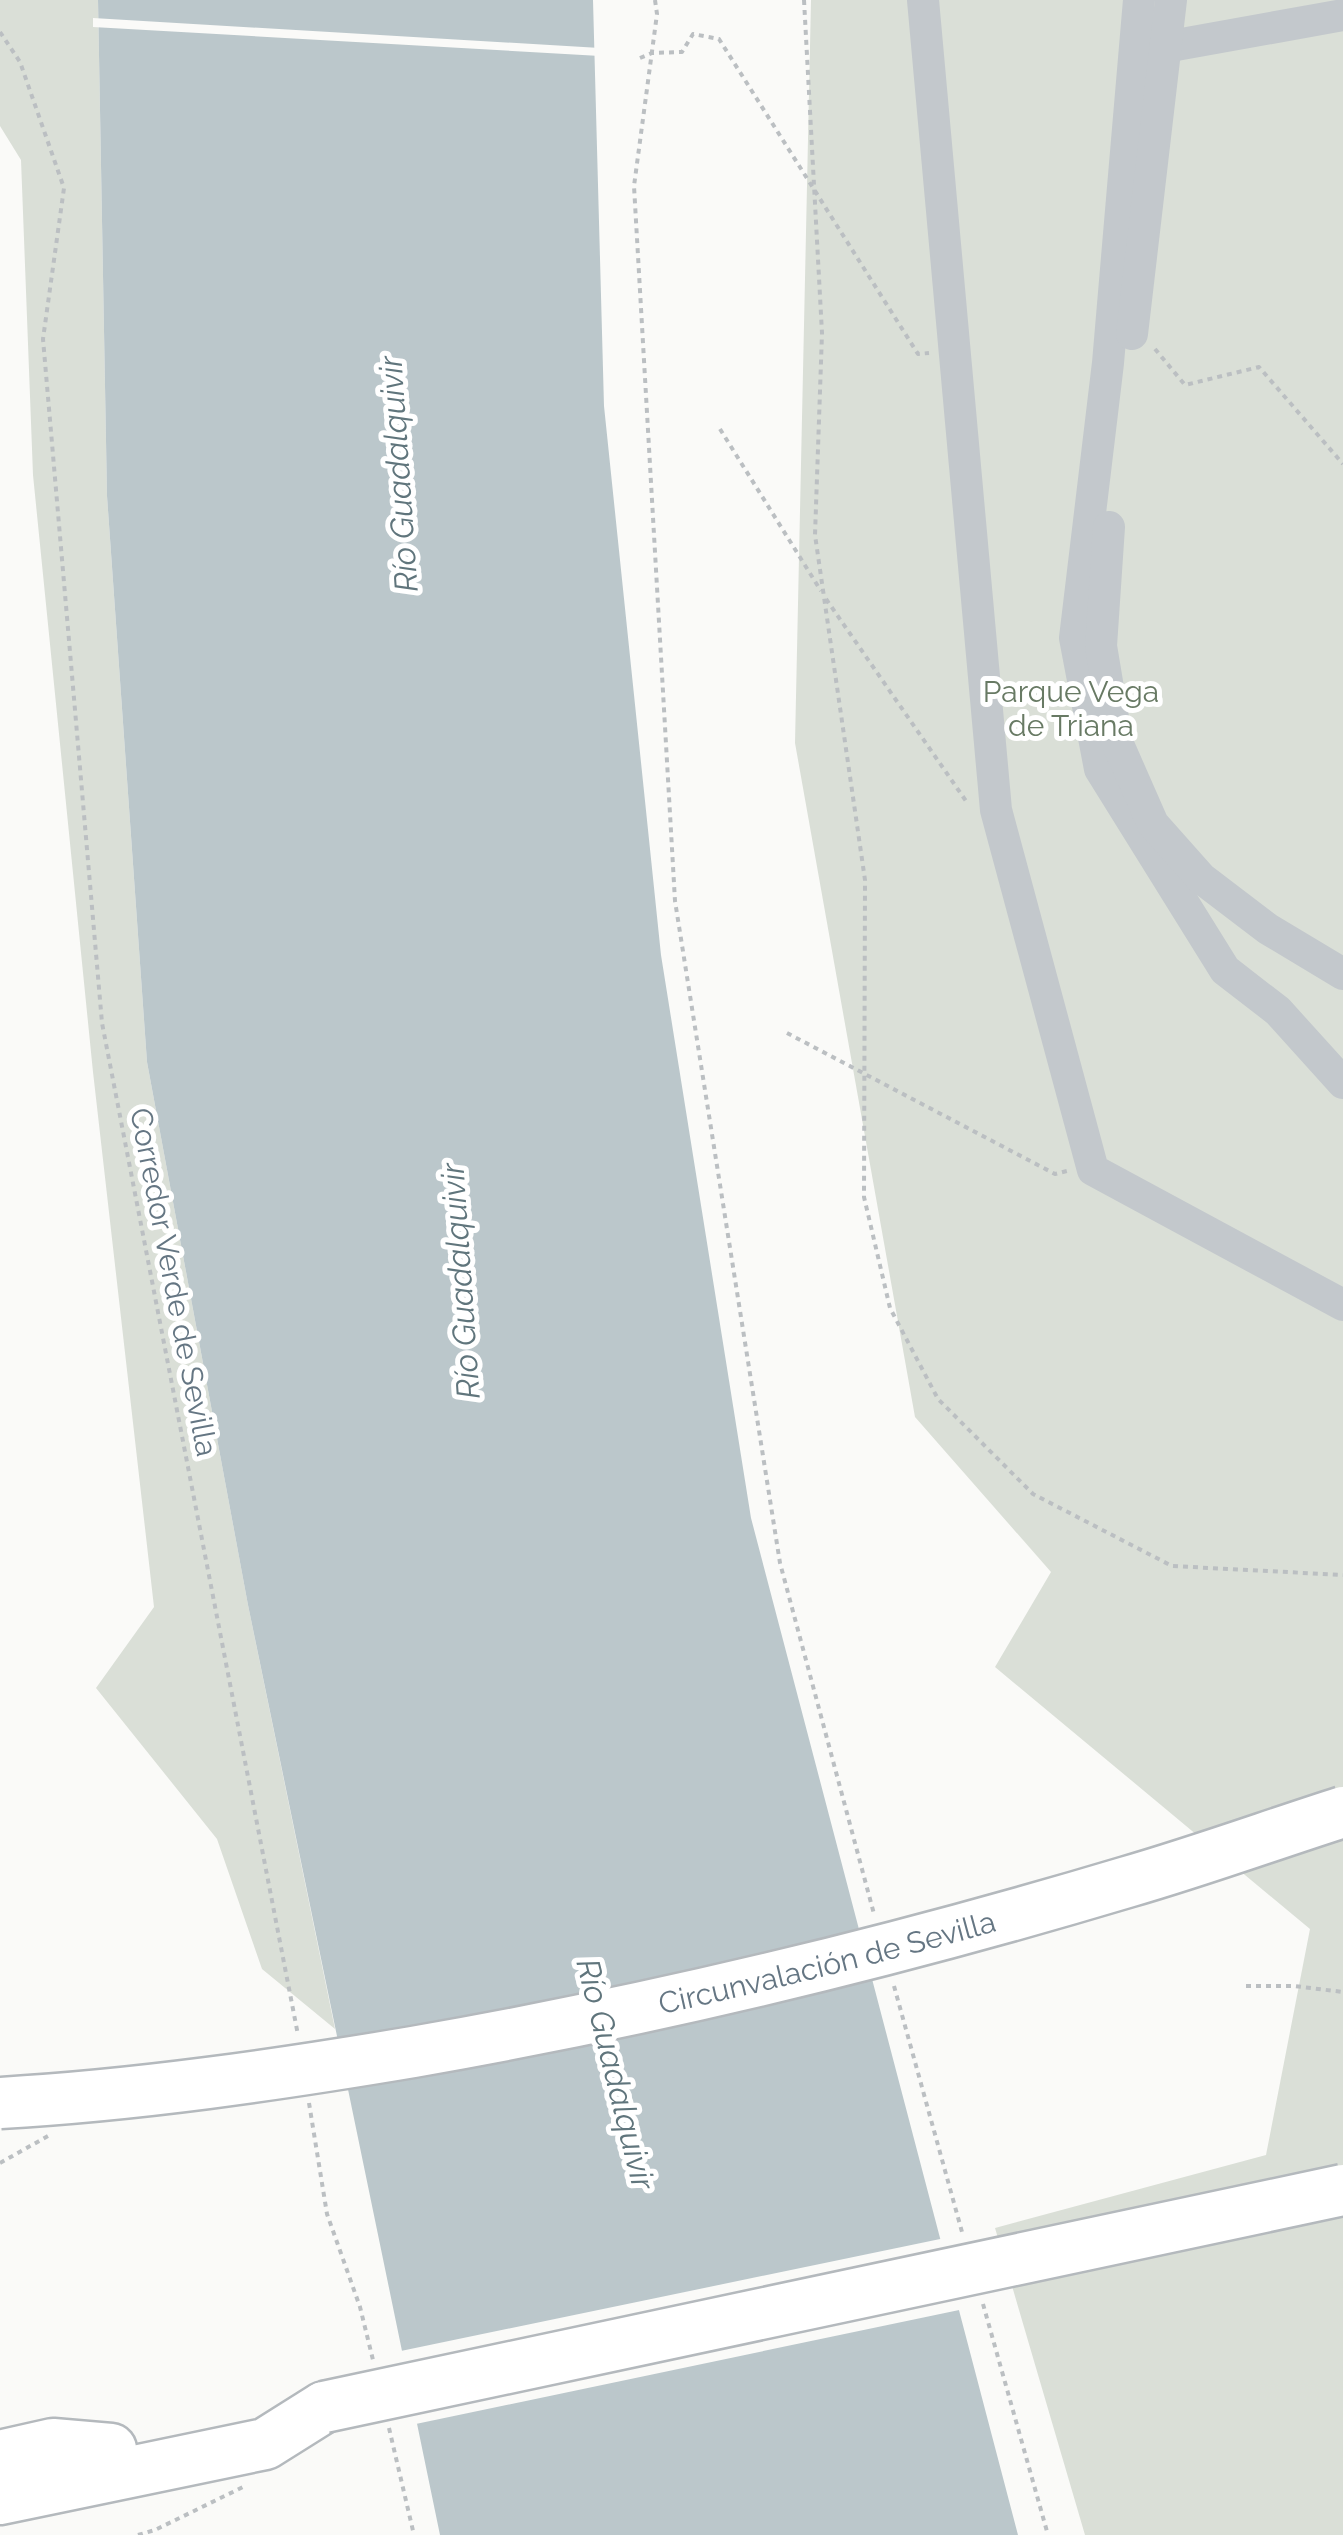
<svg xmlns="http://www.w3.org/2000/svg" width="1343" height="2535" font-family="Raleway,sans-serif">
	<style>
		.green { fill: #dadfd7 }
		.water { fill: #bbc7cb }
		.pier { fill: #fafaf8 }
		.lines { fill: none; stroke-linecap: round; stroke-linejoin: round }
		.highway-casing { stroke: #b4b9bd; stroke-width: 55 }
		.path { stroke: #bbbfc2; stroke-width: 4; stroke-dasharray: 5 5; stroke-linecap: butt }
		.minor { stroke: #c3c8cc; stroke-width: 32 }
		.highway { stroke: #fff; stroke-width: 50 }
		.highway-bridge-casing { stroke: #b4b9bd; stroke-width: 55; stroke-linecap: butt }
		.highway-bridge { stroke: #fff; stroke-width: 50 }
		.labels { text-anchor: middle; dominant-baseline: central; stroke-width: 10; stroke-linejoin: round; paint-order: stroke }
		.park-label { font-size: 30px; fill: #687a64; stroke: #fff }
		.street-label { font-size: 30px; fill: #657683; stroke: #fff }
		.water-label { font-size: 32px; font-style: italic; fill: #60757c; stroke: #fff }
	</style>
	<rect width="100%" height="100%" fill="#fafaf8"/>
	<g class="green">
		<path d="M0,0H98L107,496L147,1062L248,1605L335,2029L262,1969L217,1839L96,1688L154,1607L93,1072L33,475L21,160L0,126Z"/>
		<path d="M811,0H1343V2535H1085L995,2228L1266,2155L1310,1929L995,1667L1051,1572L915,1417L795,743Z"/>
	</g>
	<path class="water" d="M98,0H593L604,406L661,955L751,1518L1018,2535H440L248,1605L147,1062L107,496Z"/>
	<g class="pier">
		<path d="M93,18L600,48V56L93,27Z"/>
		<path d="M945,2238L964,2309L411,2425L396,2352Z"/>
	</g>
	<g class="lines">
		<defs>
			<g id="highway">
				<path d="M0,2456L53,2444L111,2449"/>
				<path d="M0,2499L265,2444L324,2407"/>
			</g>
		</defs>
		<use href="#highway" class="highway-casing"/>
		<g class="path">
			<path d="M655,0L657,14L634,186L675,901L780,1563L874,1914"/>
			<path d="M804,0L822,333L815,535L865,880L864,1197L890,1308L938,1399L1033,1494L1172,1566L1343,1575"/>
			<path d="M0,32L20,62L64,188L43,339L102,1023L298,2035"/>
			<path d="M640,58L652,53L682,52L693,34L719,39L918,354L929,353"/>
			<path d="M1155,349L1185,385L1259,367L1343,464"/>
			<path d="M720,429L821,591"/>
			<path d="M826,599L966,801"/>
			<path d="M787,1033L1055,1174L1067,1171"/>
			<path d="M894,1986L962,2232"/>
			<path d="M1246,1986H1294L1343,1992"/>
			<path d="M309,2103L327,2214L360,2307L373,2360"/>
			<path d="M0,2163L48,2136"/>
			<path d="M983,2304L1048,2535"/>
			<path d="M389,2428L414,2535"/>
			<path d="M138,2535L155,2530L243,2487"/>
		</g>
		<g class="minor">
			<path d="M923,0L996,810L1093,1170L1343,1305"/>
			<path d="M1139,0L1108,363L1075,638L1100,769L1225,970L1278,1011L1343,1083"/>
			<path d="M1165,47L1343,15"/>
			<path d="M1132,334L1171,0"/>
			<path d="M1109,527L1101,646L1117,742L1153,824L1201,878L1268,929L1343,974"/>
		</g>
		<use href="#highway" class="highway"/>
		<defs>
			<g id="highway-bridge">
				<path id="s1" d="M0,2103C138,2095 276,2075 413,2052C654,2010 893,1952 1127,1882C1200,1861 1271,1835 1343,1812"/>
				<path d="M324,2407L1343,2190"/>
			</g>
		</defs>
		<use href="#highway-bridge" class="highway-bridge-casing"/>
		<use href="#highway-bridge" class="highway-bridge"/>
	</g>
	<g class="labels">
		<g class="park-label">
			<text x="1071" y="691">Parque Vega<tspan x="1071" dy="34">de Triana</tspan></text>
		</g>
		<g class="street-label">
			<text transform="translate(174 1282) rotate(79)">Corredor Verde de Sevilla</text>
			<text stroke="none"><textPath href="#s1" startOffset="840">Circunvalación de Sevilla</textPath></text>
		</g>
		<g class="water-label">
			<text transform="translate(398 474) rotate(-94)">Río Guadalquivir</text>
			<text transform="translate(460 1281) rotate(-94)">Río Guadalquivir</text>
			<text transform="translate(616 2074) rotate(76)">Río Guadalquivir</text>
		</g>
	</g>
</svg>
